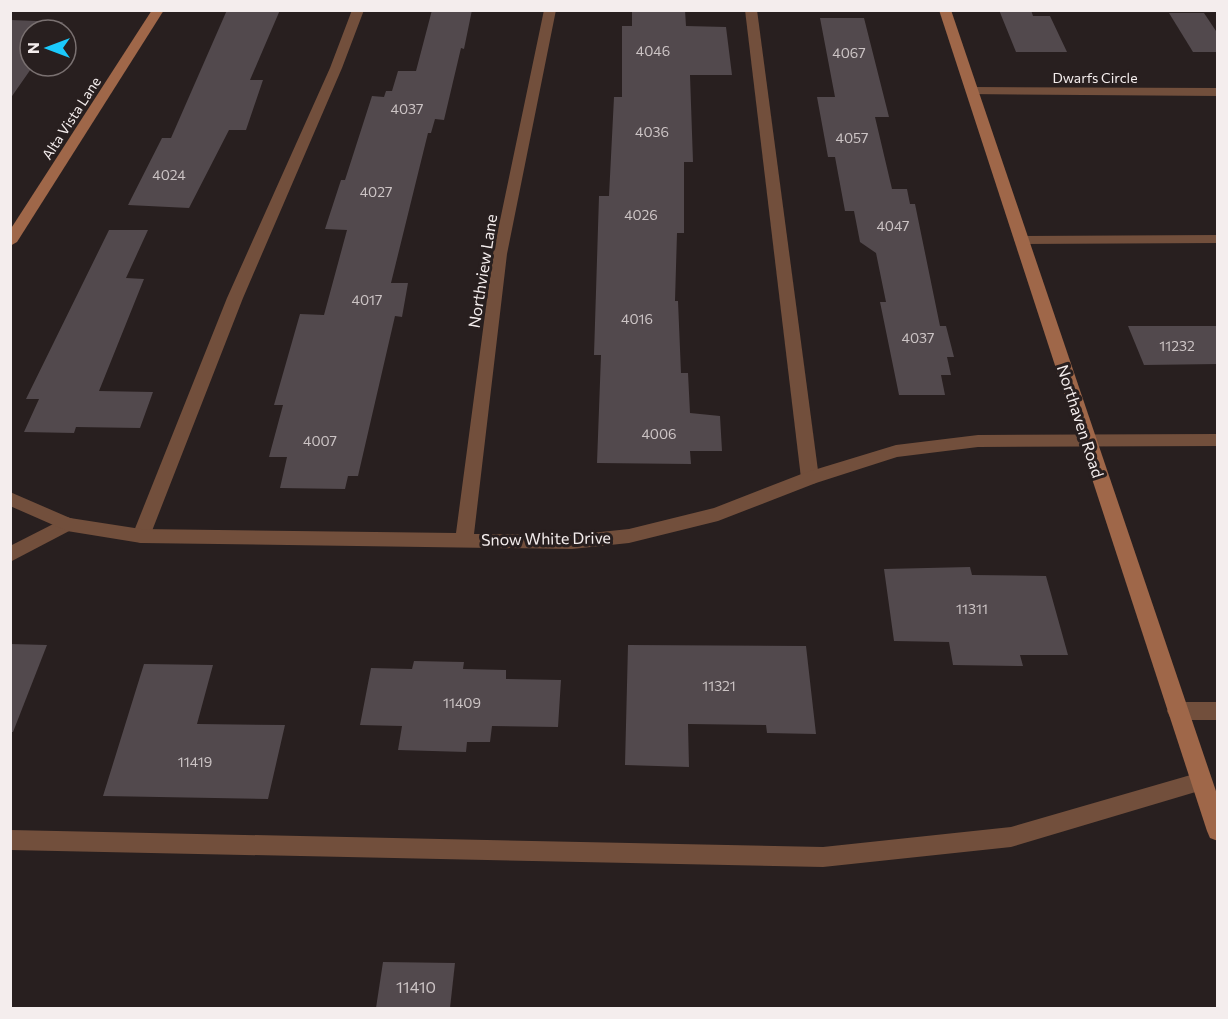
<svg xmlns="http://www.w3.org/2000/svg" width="1228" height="1019" font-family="Commissioner,sans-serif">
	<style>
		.building { fill: #52494d }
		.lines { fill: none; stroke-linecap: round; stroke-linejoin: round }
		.lane { fill: #724f3c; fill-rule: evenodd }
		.street { fill: #724f3c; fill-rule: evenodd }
		.secondary { fill: #9f6749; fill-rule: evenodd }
		.labels { text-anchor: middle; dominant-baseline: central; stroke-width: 6; stroke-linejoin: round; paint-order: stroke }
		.number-label { font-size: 14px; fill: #ccc4c5 }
		.far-street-label { font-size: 14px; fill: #f4eded; stroke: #281f1f }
		.street-label { font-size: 16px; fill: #f4eded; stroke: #281f1f }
		.near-number-label { font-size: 16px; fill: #ccc4c5 }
	</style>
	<rect width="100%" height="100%" fill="#281f1f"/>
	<g class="building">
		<path d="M227,10H280L250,80H263L246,130H229L189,208L128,205L162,138H171Z"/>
		<path d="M432,10H472L464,49L461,48L444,120L435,119L431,133H428L391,283H408L402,317L395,316L358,476H348L345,489L280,488L287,457H269L283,405H274L300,314L324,315L347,230L325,229L341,180H345L372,96L384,97L386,91H392L398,71H416Z"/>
		<path d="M632,10H685L686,26L726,27L732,75H690L693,162H684V233H677L675,301H678L681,373H688L690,413L720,416L722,451H690L691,464L597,463L601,355H594L599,196H609L614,97H622V26H632Z"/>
		<path d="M999,10H1031L1033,16H1050L1067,52H1016Z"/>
		<path d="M1169,13H1204L1218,34V52H1193Z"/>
		<path d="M820,18H864L889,117H875L892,189H907L910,204H915L940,326H946L954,357H947L951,375H941L945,395H899L880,302H886L876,253L860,242L854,211H845L835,157H828L817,97H835Z"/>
		<path d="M10,20L63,22L57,30H30V66H33L10,99Z"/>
		<path d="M109,230H148L126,278L144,279L99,391L153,392L140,428L76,427L74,433L24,432L39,399H26Z"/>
		<path d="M1128,326H1218V364L1144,365Z"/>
		<path d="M970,567L972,575L1046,576L1068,655H1020L1023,666L953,665L949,642L894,641L884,569Z"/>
		<path d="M10,644L47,645L13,732H10Z"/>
		<path d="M628,645L806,646L816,734L767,733L766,725L688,724L689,767L625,765Z"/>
		<path d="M414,661L464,662L463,669L506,670V679L561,680L558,727L492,726L490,742H467L466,752L398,750L402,726L360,725L371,668L412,669Z"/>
		<path d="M144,664L213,665L197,724L285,725L268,799L103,796Z"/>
		<path d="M383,962L455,963L450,1008H376Z"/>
	</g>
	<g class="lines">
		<g class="lane">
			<path d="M352,10H364L342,68L243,298L150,536L147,541L141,543L135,541L132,536L227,298L330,68Z"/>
			<path d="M745,10H757L819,478L816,483L810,484L804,483L801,478Z"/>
			<path d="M1218,235V243L1021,244L1014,240L1021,236Z"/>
			<path d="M67,517L73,519L76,524L73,529L10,562V546Z"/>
			<path d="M1177,702H1218V720H1177L1170,717L1167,711L1170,705Z"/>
			<path d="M1201,772L1209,774L1212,781L1209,788L1011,847L823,867L10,850V830L823,847L1011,827Z"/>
		</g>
		<g class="street">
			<path d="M544,10H556L507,254L474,534L572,535L629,529L714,508L804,473L896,445L978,435L1218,434V446L978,447L897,457L816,483L718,521L629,543L572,549L141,543L67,531L10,506V492L70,518L141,529L456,533L493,254Z"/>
			<path d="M972,87L1218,88V96L967,94L966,91Z"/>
		</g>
		<g class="secondary">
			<path d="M152,10H164L17,242L10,246V230Z"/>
			<path d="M939,10H951L1218,797V841L1210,838L1207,831Z"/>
		</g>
	</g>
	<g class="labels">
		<g class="number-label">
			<text x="653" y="50">4046</text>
			<text x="849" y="52">4067</text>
			<text x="407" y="108">4037</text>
			<text x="652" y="131">4036</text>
			<text x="852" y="137">4057</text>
			<text x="169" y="174">4024</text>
			<text x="376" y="191">4027</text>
			<text x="641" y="214">4026</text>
			<text x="893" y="225">4047</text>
			<text x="367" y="299">4017</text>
			<text x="637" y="318">4016</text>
			<text x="918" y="337">4037</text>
			<text x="1177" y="345">11232</text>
			<text x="659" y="433">4006</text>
			<text x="320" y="440">4007</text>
			<text x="972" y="608">11311</text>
			<text x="719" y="685">11321</text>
			<text x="462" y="702">11409</text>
			<text x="195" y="761">11419</text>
		</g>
		<g class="far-street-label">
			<text x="1095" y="77">Dwarfs Circle</text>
			<text transform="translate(71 118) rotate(-57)">Alta Vista Lane</text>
		</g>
		<g class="street-label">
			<text transform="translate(482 271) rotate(-81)">Northview Lane</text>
			<text transform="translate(1081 421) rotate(72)">Northaven Road</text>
			<text transform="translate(546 538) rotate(-1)">Snow White Drive</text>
		</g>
		<g class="near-number-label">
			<text x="416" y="986">11410</text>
		</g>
	</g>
	<rect width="1228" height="1019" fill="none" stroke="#f4eded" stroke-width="24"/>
	<g transform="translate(48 48) rotate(270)"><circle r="28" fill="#281f1f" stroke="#7a7171" stroke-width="1.5"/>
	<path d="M0-4.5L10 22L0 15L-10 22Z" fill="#1bcafc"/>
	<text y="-9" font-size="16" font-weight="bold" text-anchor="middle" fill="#f4eded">N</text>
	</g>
</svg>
